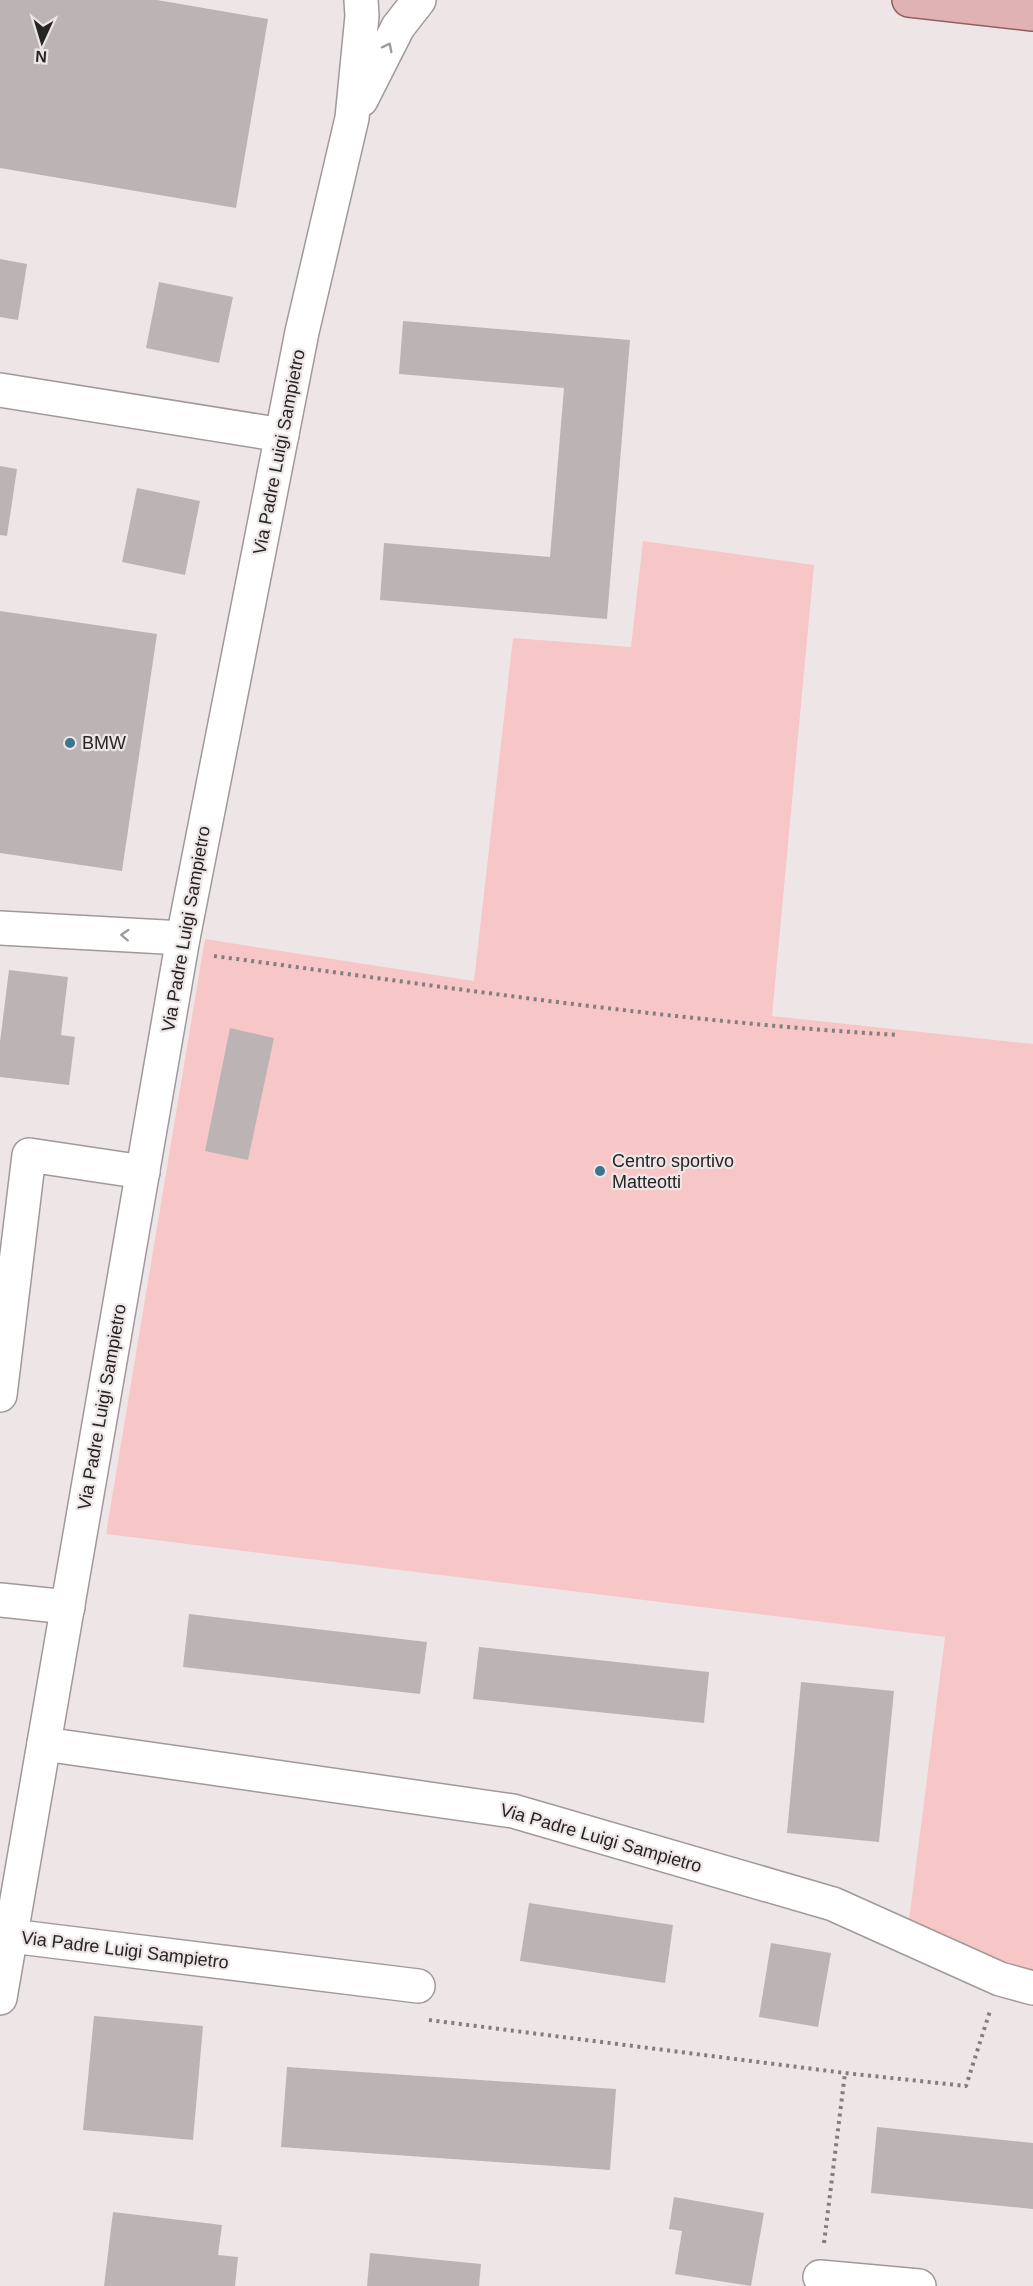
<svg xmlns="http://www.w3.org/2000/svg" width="1033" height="2286" font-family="Helvetica,sans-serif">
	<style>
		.green { fill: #f7c7c7 }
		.building { fill: #bcb4b4 }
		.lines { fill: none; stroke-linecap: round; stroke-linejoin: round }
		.minor-casing { stroke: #a19999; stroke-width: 36 }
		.major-casing { stroke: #925e60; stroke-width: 36 }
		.path { stroke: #837e7e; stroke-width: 4; stroke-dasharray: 3 4.5; stroke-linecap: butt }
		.minor { stroke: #fff; stroke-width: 33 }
		.major { stroke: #e0b2b3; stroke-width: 33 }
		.oneway { stroke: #9e9c9c }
		.poi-dot { fill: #3b758e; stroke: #eee6e6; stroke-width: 2 }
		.labels { text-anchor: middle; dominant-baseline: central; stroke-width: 4.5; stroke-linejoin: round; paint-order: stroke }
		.street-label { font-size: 18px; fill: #272424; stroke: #eee6e6 }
		.poi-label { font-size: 18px; fill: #272424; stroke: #eee6e6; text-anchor: start }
	</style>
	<rect width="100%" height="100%" fill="#eee6e6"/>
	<path class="green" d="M643,541L814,565L772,1016L1033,1044V1973L984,1958L909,1920L945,1637L106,1534L205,939L474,981L513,638L631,647Z"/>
	<g class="building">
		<path d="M0,0H157L268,19L236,208L0,168Z"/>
		<path d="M0,259L27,264L18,320L0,317Z"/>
		<path d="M159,282L233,297L219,363L146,348Z"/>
		<path d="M403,321L630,340L607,619L380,600L384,543L550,557L564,388L399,374Z"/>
		<path d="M0,466L17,469L7,536L0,535Z"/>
		<path d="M137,488L200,501L185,575L122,562Z"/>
		<path d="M0,611L157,634L122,871L0,853Z"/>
		<path d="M9,970L68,977L61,1035L75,1037L69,1085L0,1077V1042Z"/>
		<path d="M230,1028L274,1038L248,1160L205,1151Z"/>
		<path d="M189,1614L427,1642L420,1694L183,1667Z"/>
		<path d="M479,1647L709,1672L704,1723L473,1699Z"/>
		<path d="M801,1682L894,1691L879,1842L787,1833Z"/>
		<path d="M529,1903L673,1925L665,1983L520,1961Z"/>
		<path d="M771,1943L831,1953L818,2027L759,2017Z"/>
		<path d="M94,2016L203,2026L193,2140L83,2130Z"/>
		<path d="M287,2067L616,2089L610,2170L281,2147Z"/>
		<path d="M877,2127L1033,2143V2209L871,2193Z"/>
		<path d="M674,2197L764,2213L751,2286L675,2274L682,2231L669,2229Z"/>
		<path d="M113,2212L222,2225L218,2255L238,2257L235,2286H104Z"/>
		<path d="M370,2253L481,2264L479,2286H367Z"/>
	</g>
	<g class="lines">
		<defs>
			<g id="minor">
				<path d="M361,100L398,27L419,0"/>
				<path d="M0,390L282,435"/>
				<path d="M0,928L183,938"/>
				<path d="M0,1395L29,1155L143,1172"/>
				<path d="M0,1600L68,1607"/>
				<path d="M44,1744L513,1811L833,1904L1000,1979L1033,1988"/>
				<path d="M11,1936L418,1986"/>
				<path d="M0,1998L183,938L302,332L352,118L362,16L361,0"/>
				<path d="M820,2277L919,2286"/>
			</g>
			<path id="major" d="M909,0L1033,14"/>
		</defs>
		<use href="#minor" class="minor-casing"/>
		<use href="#major" class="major-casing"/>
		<g class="path">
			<path d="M214,956C442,986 670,1022 899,1035"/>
			<path d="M429,2020L845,2073L966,2086L990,2011"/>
			<path d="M824,2243L845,2073"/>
		</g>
		<use href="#minor" class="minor"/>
		<use href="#major" class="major"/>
	</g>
	<defs><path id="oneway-chevron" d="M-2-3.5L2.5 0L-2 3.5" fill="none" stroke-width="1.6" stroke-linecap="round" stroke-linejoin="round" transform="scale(1.5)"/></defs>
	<g class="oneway">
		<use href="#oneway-chevron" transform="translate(388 47) rotate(-63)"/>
		<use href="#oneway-chevron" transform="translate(125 935) rotate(-177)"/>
	</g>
	<g class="poi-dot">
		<circle cx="70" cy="743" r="6"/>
		<circle cx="600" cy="1171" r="6"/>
	</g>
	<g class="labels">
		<g class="street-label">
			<text transform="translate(279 452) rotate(-79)">Via Padre Luigi Sampietro</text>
			<text transform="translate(186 929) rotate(-80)">Via Padre Luigi Sampietro</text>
			<text transform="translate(102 1407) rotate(-80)">Via Padre Luigi Sampietro</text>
			<text transform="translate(601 1838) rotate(16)">Via Padre Luigi Sampietro</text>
			<text transform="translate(125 1950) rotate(7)">Via Padre Luigi Sampietro</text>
		</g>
		<g class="poi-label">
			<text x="82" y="743">BMW</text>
			<text x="612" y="1161">Centro sportivo<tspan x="612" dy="21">Matteotti</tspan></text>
		</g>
	</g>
	<g transform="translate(42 42) rotate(184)" stroke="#eee6e6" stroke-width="4.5" paint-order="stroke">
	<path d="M0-4.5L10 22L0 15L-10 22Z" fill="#272424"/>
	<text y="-9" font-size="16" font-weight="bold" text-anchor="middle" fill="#272424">N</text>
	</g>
</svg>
